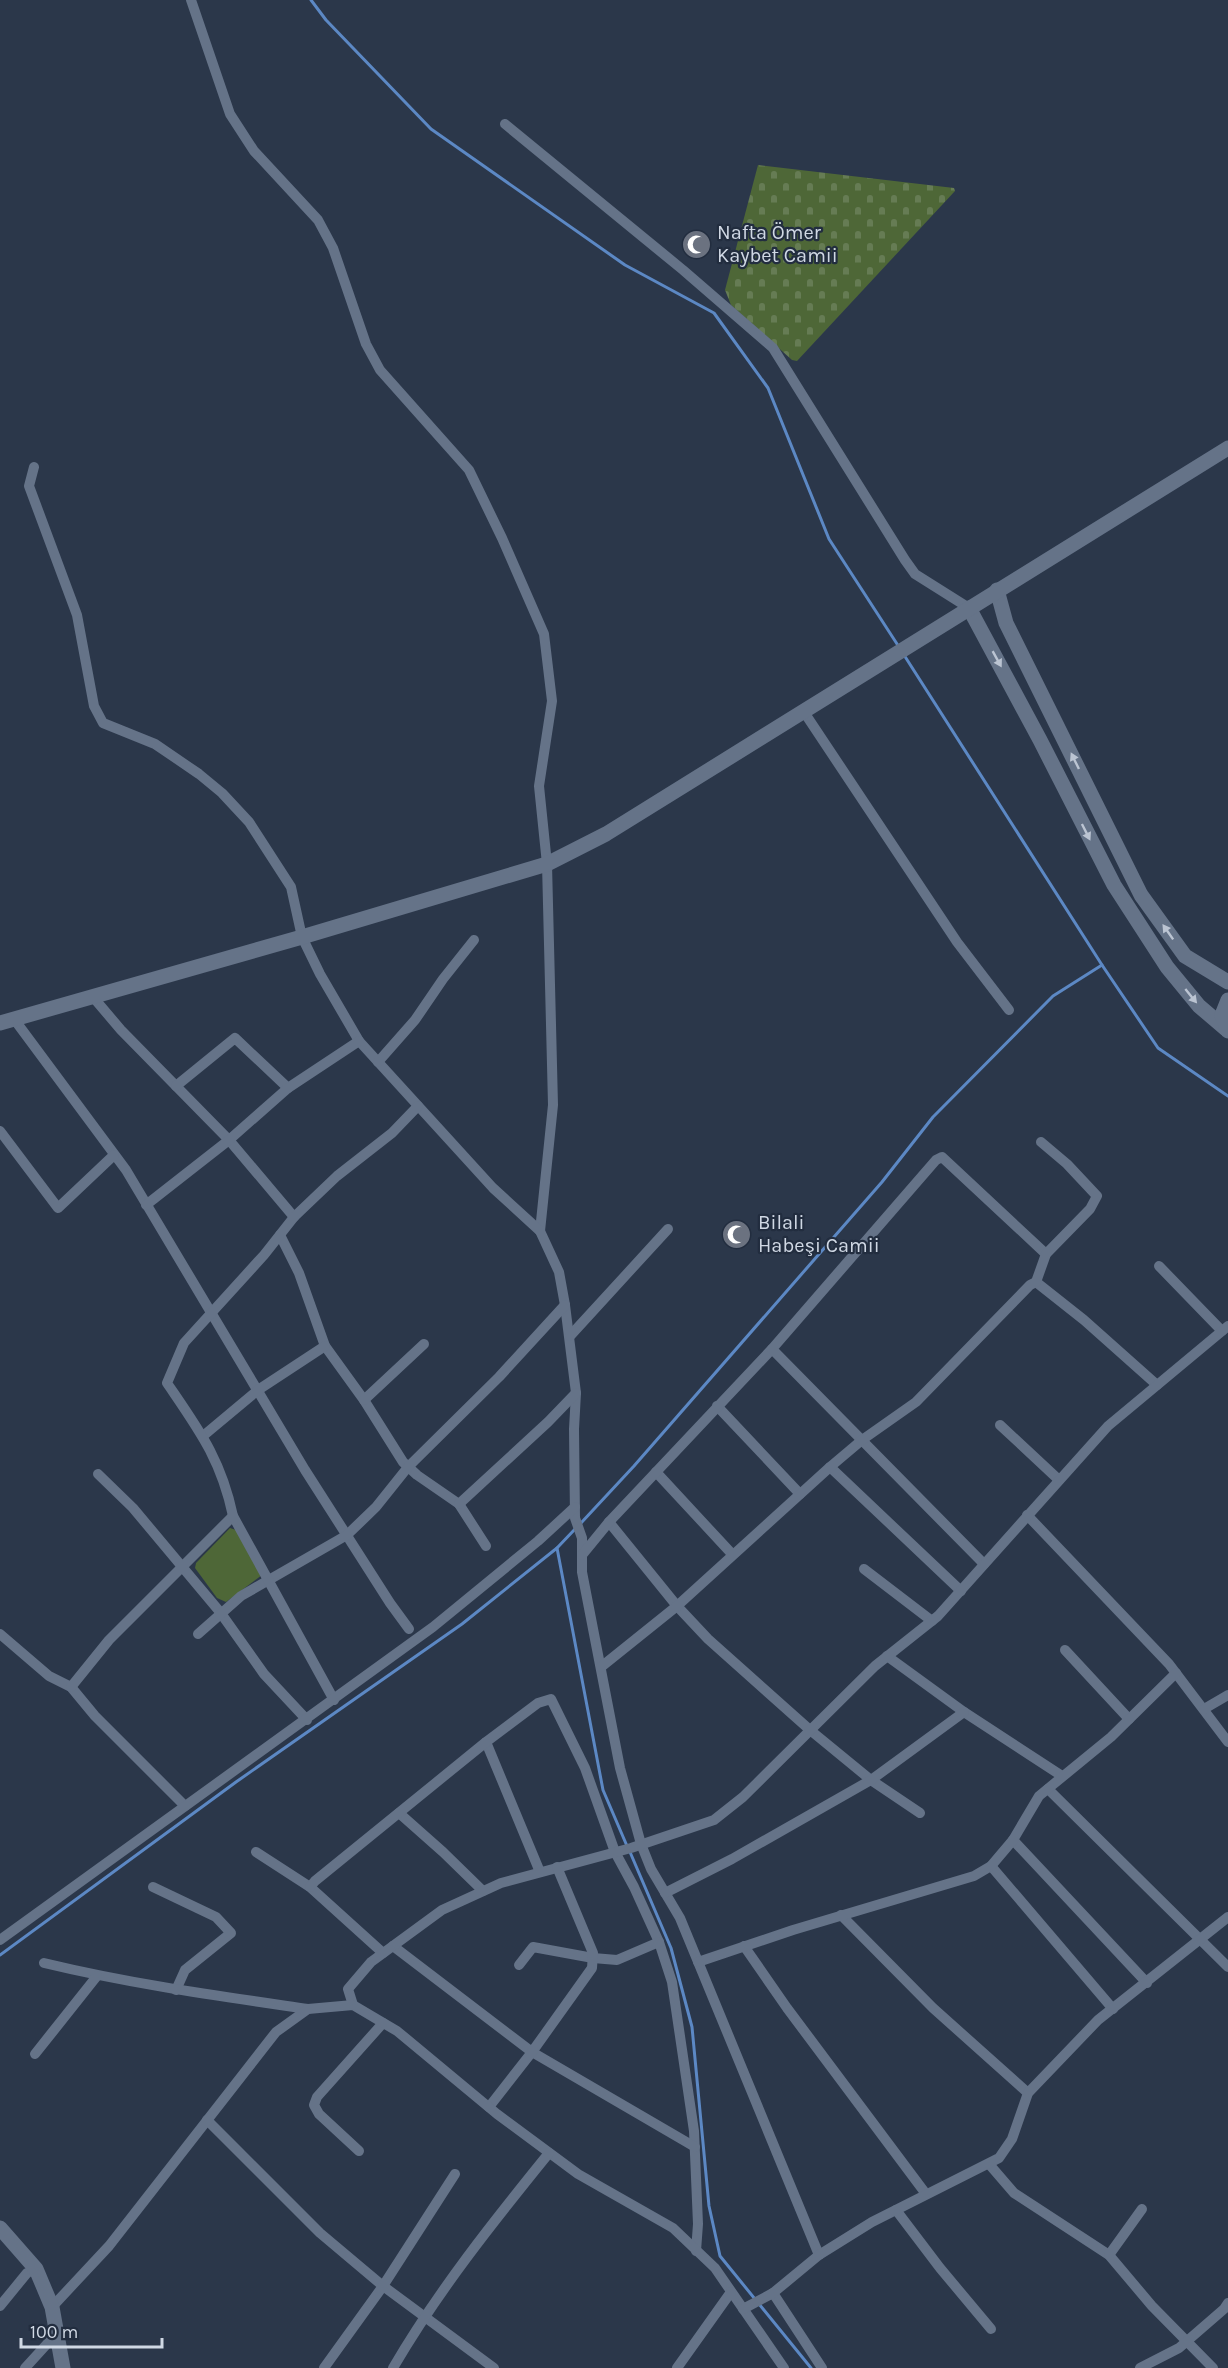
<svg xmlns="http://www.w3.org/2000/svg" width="1228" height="2368" font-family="Karla,sans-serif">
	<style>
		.green { fill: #4e6737 }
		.cemetery { fill: url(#cemetery-stones) }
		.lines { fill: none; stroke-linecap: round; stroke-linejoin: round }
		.stream { stroke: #5c88c4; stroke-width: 3 }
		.street { stroke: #657388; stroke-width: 10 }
		.secondary { stroke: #657388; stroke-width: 15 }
		.oneway { fill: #bbc4d2 }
		.labels { text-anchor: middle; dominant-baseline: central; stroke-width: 4.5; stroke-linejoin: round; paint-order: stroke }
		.poi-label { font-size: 20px; fill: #d0d8e4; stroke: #222d3f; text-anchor: start }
	</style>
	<defs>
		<pattern id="cemetery-stones" width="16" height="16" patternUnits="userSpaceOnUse" patternTransform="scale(1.5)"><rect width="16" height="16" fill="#4e6737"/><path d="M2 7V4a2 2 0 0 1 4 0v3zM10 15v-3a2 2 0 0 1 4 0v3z" fill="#667c54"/></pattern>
	</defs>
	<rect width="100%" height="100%" fill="#2b374a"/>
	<path class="green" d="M230,1528L236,1530L262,1575L226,1602L217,1598L195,1568L196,1563Z"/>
	<path class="cemetery" d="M758,165L954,188L955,191L797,361L792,360L731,305L725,290Z"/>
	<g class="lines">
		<g class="stream">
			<path d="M311,0L326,20L431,129L625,265L714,313L768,388L829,539L899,647"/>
			<path d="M904,655L1102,965L1158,1048L1228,1096"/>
			<path d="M581,1523L634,1466L882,1182L933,1117L1053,996L1102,965"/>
			<path d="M557,1548L603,1790L627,1846"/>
			<path d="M630,1852L671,1948L692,2027L709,2206L720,2256L811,2368"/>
			<path d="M0,1955L236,1782L462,1624L557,1548L576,1528"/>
		</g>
		<g class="street">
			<path d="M191,0L230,114L254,151L318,220L333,248L366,344L380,370L469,470L502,538L544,634L552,701L539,786L547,864L553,1105L540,1231"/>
			<path d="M505,124L683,270L773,348L905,560L915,574L969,608"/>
			<path d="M34,467L29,486L77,615L94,706L103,723L155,744L199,774L222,793L249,822L291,887L302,937L320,974L359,1041L493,1188L540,1231L559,1272L565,1305L576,1393L574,1429L575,1518L582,1538V1572L620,1768L641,1844L651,1869L680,1918L819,2255"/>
			<path d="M804,712L957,942L1009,1010"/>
			<path d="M93,997L121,1030L229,1140L294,1217"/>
			<path d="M14,1019L126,1170L305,1470L390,1603L409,1629"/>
			<path d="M378,1062L415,1020L443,979L474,940"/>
			<path d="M176,1086L235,1038L288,1088"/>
			<path d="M0,1131L58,1208L114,1155"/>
			<path d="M146,1205L229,1140L288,1088L359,1041"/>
			<path d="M280,1235L299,1273L325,1346L364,1400L403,1462L417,1475L459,1504L486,1546"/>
			<path d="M1159,1266L1222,1331"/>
			<path d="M1036,1282L1084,1320L1157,1385"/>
			<path d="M570,1336L668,1229"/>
			<path d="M364,1400L424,1344"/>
			<path d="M717,1406L800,1494"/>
			<path d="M1000,1425L1059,1480"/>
			<path d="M203,1436L258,1390L325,1346"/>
			<path d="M830,1467L961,1591"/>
			<path d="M656,1472L732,1554"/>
			<path d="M98,1474L133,1508L220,1612L264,1674L307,1720"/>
			<path d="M459,1504L548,1422L576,1393"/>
			<path d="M1027,1515L1169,1664L1228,1742"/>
			<path d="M609,1522L677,1606L708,1639L810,1730L871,1780L920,1813"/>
			<path d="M582,1555L609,1522L772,1349"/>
			<path d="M984,1564L772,1349L936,1160L942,1157L1046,1254"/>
			<path d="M864,1569L932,1621"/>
			<path d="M0,1634L49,1676L71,1687L95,1716L185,1806"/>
			<path d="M198,1634L241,1596L347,1535L376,1507L408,1467L499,1377L565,1305"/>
			<path d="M1065,1650L1129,1719"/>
			<path d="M887,1656L964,1712L1062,1776"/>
			<path d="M601,1667L677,1606L830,1467L862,1440L916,1402L1030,1285L1036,1282L1046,1254L1090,1209L1097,1196L1067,1164L1041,1142"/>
			<path d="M71,1687L109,1640L233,1516"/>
			<path d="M334,1700L233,1516C221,1459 199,1430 167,1383L184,1343L264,1255L294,1217L337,1176L392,1133L418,1106"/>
			<path d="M1204,1709L1228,1695"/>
			<path d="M486,1742L540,1872"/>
			<path d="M1048,1789L1228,1967"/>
			<path d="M399,1813L443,1852L483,1891"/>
			<path d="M1013,1840L1147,1983"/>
			<path d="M256,1852L310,1887L383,1953"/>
			<path d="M991,1866L1113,2009"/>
			<path d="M153,1887L216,1917L231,1933L185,1970L176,1990"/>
			<path d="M310,1887L315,1881L486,1742L538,1703L551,1699L585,1768L615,1852L634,1887L659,1942L672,1982L694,2131L698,2224L696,2251"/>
			<path d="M665,1893L732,1859L871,1780L964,1712"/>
			<path d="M841,1915L933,2008L1028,2093"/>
			<path d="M0,1940L433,1627L538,1541L575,1507"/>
			<path d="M393,1946L532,2052L695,2147"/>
			<path d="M744,1946L787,2008L926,2194"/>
			<path d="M698,1962L793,1930L974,1876L991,1866L1013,1840L1039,1796L1111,1737L1176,1673"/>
			<path d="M44,1963C131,1984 219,1996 308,2009"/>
			<path d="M519,1965L533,1947L593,1958L617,1960L659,1942"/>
			<path d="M353,2005L348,1989L371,1962L442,1910L501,1883L631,1848L714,1820L743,1797L875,1666L938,1616L1108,1426L1228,1326"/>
			<path d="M35,2054L97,1976"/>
			<path d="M489,2107L532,2052L592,1968L593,1953L557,1867"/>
			<path d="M207,2120L320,2233L383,2286L494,2368"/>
			<path d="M359,2151L319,2114L314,2105L317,2097L383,2023"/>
			<path d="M989,2164L1014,2193L1109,2255L1152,2306L1213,2368"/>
			<path d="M896,2210L940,2268L991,2329"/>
			<path d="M1109,2255L1142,2209"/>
			<path d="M773,2293L822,2368"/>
			<path d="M0,2306L27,2273L36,2269"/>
			<path d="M52,2307L109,2246L276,2032L308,2009L353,2005L397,2031L497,2114L578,2174L673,2228L715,2268L784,2368"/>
			<path d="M743,2309L773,2293L819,2255L872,2222L999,2158L1012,2139L1028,2093L1098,2020L1228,1917"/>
			<path d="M25,2368L57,2333"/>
			<path d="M324,2368L383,2286L455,2174"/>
			<path d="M393,2368C438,2291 493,2222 549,2153"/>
			<path d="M677,2368L731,2292"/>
			<path d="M1140,2368L1179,2348L1224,2309L1228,2303"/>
		</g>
		<g class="secondary">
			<path d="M997,590L1006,623L1141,895L1185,956L1228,982"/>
			<path d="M969,608L1040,740L1114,885L1167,967L1199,1006L1226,1029"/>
			<path d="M0,1023L302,937L547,864L606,834L1228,448"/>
			<path d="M1228,1031L1222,1015L1228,1000"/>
			<path d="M0,2228L36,2269L52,2307L63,2368"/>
		</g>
	</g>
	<defs><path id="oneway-solid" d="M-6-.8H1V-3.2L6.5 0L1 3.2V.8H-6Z" transform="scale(1.5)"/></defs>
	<g class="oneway">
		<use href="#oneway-solid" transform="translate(997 659) rotate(61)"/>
		<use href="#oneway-solid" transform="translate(1075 761) rotate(-116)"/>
		<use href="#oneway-solid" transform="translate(1086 832) rotate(63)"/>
		<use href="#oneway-solid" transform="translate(1168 932) rotate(-125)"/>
		<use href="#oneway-solid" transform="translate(1191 996) rotate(51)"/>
	</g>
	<defs>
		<symbol id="mosque-disc" viewBox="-11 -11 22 22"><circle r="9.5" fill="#6b7280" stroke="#222d3f"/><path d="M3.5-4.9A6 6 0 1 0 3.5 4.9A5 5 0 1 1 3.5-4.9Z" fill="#fff"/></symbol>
	</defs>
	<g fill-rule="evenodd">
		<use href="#mosque-disc" x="680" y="228" width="33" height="33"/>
		<use href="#mosque-disc" x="720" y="1218" width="33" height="33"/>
	</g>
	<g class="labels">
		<g class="poi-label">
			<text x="717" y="232">Nafta Ömer<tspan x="717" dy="23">Kaybet Camii</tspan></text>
			<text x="758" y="1222">Bilali<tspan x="758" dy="23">Habeşi Camii</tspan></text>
		</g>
	</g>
	<path d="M21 2338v9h141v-9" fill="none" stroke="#d0d8e4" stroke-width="3"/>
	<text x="30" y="2338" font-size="18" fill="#d0d8e4" stroke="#222d3f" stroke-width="4.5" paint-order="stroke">100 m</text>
</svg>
